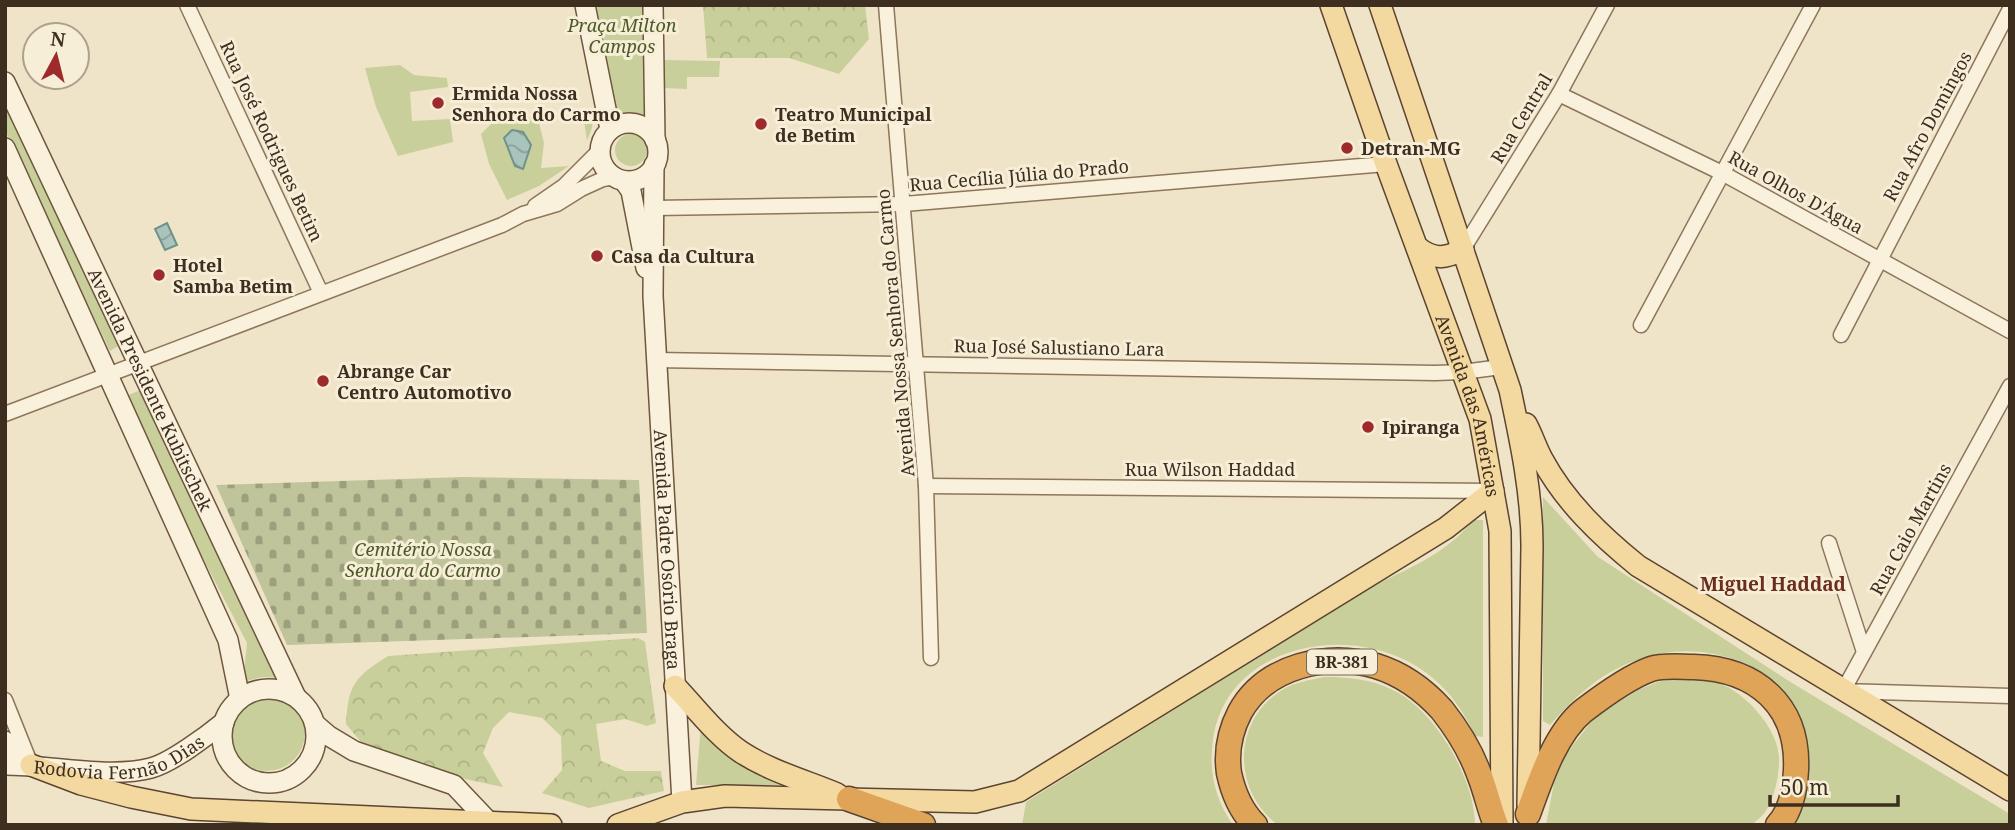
<svg xmlns="http://www.w3.org/2000/svg" width="2015" height="830" font-family="'Noto Serif',serif">
	<style>
		.green { fill: #c9cf9b }
		.forest { fill: url(#forest-crowns) }
		.cemetery { fill: url(#cemetery-stones) }
		.water { fill: url(#water-waves); stroke: #6f938a; stroke-width: 2 }
		.lines { fill: none; stroke-linecap: round; stroke-linejoin: round }
		.street-casing { stroke: #8d765c; stroke-width: 17 }
		.secondary-casing { stroke: #6f573f; stroke-width: 22 }
		.primary-casing { stroke: #5b4430; stroke-width: 24 }
		.highway-casing { stroke: #5b4430; stroke-width: 27 }
		.street { stroke: #faf1dc; stroke-width: 14 }
		.secondary { stroke: #faf1dc; stroke-width: 19 }
		.primary { stroke: #f3d9a0; stroke-width: 21 }
		.highway { stroke: #e0a458; stroke-width: 24 }
		.poi-dot { fill: #9e2a2b; stroke: #f7eed8; stroke-width: 2.5 }
		.labels { text-anchor: middle; dominant-baseline: central; stroke-width: 6; stroke-linejoin: round; paint-order: stroke }
		.shield { fill: #f7eed8; stroke: #756857; stroke-width: 2 }
		.shield-label { font-size: 16px; font-weight: bold; fill: #3d2e20 }
		.park-label { font-size: 18px; font-style: italic; fill: #4d5a26; stroke: #f7eed8 }
		.poi-label { font-size: 18px; font-weight: bold; fill: #3d2e20; stroke: #f7eed8; text-anchor: start }
		.street-label { font-size: 18px; fill: #3d2e20; stroke: #f7eed8 }
		.neighbourhood-label { font-size: 19px; font-weight: bold; fill: #6b2e1e; stroke: #f7eed8 }
	</style>
	<defs>
		<pattern id="forest-crowns" width="20" height="18" patternUnits="userSpaceOnUse" patternTransform="scale(1.75)"><rect width="20" height="18" fill="#c9cf9b"/><path d="M2 6a3 3 0 1 1 6 0M12 15a3 3 0 1 1 6 0" fill="none" stroke="#aeb285"/></pattern>
		<pattern id="cemetery-stones" width="16" height="16" patternUnits="userSpaceOnUse" patternTransform="scale(1.75)"><rect width="16" height="16" fill="#bfc49a"/><path d="M2 7V4a2 2 0 0 1 4 0v3zM10 15v-3a2 2 0 0 1 4 0v3z" fill="#9ca07d"/></pattern>
		<pattern id="water-waves" width="16" height="10" patternUnits="userSpaceOnUse" patternTransform="scale(1.75)"><rect width="16" height="10" fill="#a9c4bc"/><path d="M0 5q4-4 8 0t8 0" fill="none" stroke="#8ba098"/></pattern>
	</defs>
	<rect width="100%" height="100%" fill="#f0e4c8"/>
	<g class="green">
		<path d="M588,5H649L650,123C637,116 626,113 612,118Z"/>
		<path d="M664,60L720,61L719,77H687V89L664,88Z"/>
		<path d="M400,65L414,75L447,78L448,87L410,92L412,121L450,119L453,142L398,156L376,107L365,68Z"/>
		<path d="M5,86L130,339L110,351L5,130Z"/>
		<path d="M594,110L592,128L587,141L583,113Z"/>
		<path d="M523,113L539,123L544,143L541,168L569,166L539,186L507,200L489,164L481,134L496,119Z"/>
		<circle cx="631" cy="150" r="16"/>
		<path d="M155,384L284,678L262,677L243,682L247,643L197,547L126,396Z"/>
		<path d="M1543,497L1598,557L1792,683L2010,814V825H1788C1805,803 1809,782 1806,755C1806,748 1806,740 1804,734C1803,727 1799,720 1795,714C1766,655 1693,638 1634,661C1599,674 1574,698 1550,725L1543,721Z"/>
		<path d="M1473,520H1483V737L1475,736C1461,705 1441,679 1409,662C1334,622 1217,652 1212,750C1210,778 1217,802 1233,825H1022L1026,802L1371,587C1407,569 1448,553 1473,520Z"/>
		<path d="M1324,677C1348,677 1371,679 1393,690C1435,710 1475,779 1475,825H1278C1232,791 1232,721 1282,690C1295,682 1310,680 1324,677Z"/>
		<path d="M1689,679C1696,679 1704,678 1711,680C1742,688 1781,729 1779,762C1779,776 1774,798 1767,809C1764,815 1757,820 1752,825H1546L1554,783L1566,754L1595,717L1638,690L1660,681Z"/>
		<circle cx="267" cy="733" r="38"/>
		<path d="M701,725L789,785H696Z"/>
	</g>
	<g class="forest">
		<path d="M703,5H865L869,39L839,74L789,58H707Z"/>
		<path d="M638,638L645,642L656,723L647,726L625,719L596,724L601,761L625,771H661L664,791L589,808L542,793L562,770L561,736L542,718L509,712L493,728L483,753L503,787L455,777L361,742L346,724C348,684 355,677 388,656Z"/>
	</g>
	<path class="cemetery" d="M463,477L639,480L647,633L287,645L216,485Z"/>
	<g class="water">
		<path d="M512,130L523,132L531,145L523,169L515,166L504,138Z"/>
		<path d="M167,223L177,245L165,250L155,229Z"/>
	</g>
	<g class="lines">
		<defs>
			<g id="street">
				<path d="M187,5L321,293"/>
				<path d="M886,5L926,486L931,658"/>
				<path d="M1559,94L1722,173L2010,331"/>
				<path d="M535,206L564,186L600,150"/>
				<path d="M655,208L904,204L1386,164"/>
				<path d="M1463,249L1559,94L1607,5"/>
				<path d="M1641,325L1813,5"/>
				<path d="M1841,335L2010,9"/>
				<path d="M655,360L1435,373L1463,372L1501,367"/>
				<path d="M2010,386L1843,691L2010,696"/>
				<path d="M5,414L502,225L523,214L557,204L581,189L603,179L616,177"/>
				<path d="M926,486L1493,491"/>
				<path d="M1829,543L1864,652"/>
				<path d="M5,700L29,760"/>
			</g>
			<g id="secondary">
				<path d="M585,5L610,129"/>
				<path d="M653,5L655,140"/>
				<path id="s1" d="M5,82L296,697"/>
				<circle cx="629" cy="152" r="29"/>
				<path d="M5,148L228,640L240,699"/>
				<path id="s2" d="M654,165L653,296L682,802"/>
				<path d="M624,181L631,191L646,268"/>
				<circle cx="269" cy="736" r="47"/>
				<path d="M315,724L329,736L354,751L454,785L489,822"/>
				<path d="M5,741L31,765"/>
				<path id="s3" d="M5,765C50,765 109,779 151,768C171,763 208,735 224,722"/>
			</g>
			<g id="primary">
				<path id="s4" d="M1331,5L1386,164L1480,419L1500,531L1502,825"/>
				<path d="M1380,5L1510,390C1521,442 1532,493 1532,546L1528,805"/>
				<path d="M1417,247C1433,260 1446,259 1463,249"/>
				<path d="M1526,424C1532,435 1536,448 1542,459C1565,502 1601,536 1638,566L2010,790"/>
				<path d="M675,686C696,708 716,735 741,752C770,771 806,781 837,794"/>
				<path d="M31,765L81,784L131,797L191,809L551,825"/>
				<path d="M618,825L682,802L725,796L975,802L1019,791L1446,528L1493,491"/>
			</g>
			<g id="highway">
				<path d="M849,799L923,825"/>
				<path d="M1528,814C1540,781 1555,734 1583,711C1600,698 1631,676 1651,669C1663,665 1681,667 1694,667C1756,669 1799,705 1796,770C1795,789 1791,811 1778,825"/>
				<path d="M1255,825C1241,811 1233,792 1229,773C1226,752 1230,731 1240,712C1266,665 1328,652 1376,666C1402,674 1424,690 1442,710C1457,729 1471,752 1479,774C1486,791 1489,808 1496,825"/>
			</g>
		</defs>
		<use href="#street" class="street-casing"/>
		<use href="#secondary" class="secondary-casing"/>
		<use href="#primary" class="primary-casing"/>
		<use href="#highway" class="highway-casing"/>
		<use href="#street" class="street"/>
		<use href="#secondary" class="secondary"/>
		<use href="#primary" class="primary"/>
		<use href="#highway" class="highway"/>
	</g>
	<g class="poi-dot">
		<circle cx="438" cy="103" r="7"/>
		<circle cx="761" cy="124" r="7"/>
		<circle cx="1347" cy="148" r="7"/>
		<circle cx="597" cy="256" r="7"/>
		<circle cx="159" cy="275" r="7"/>
		<circle cx="323" cy="381" r="7"/>
		<circle cx="1368" cy="427" r="7"/>
	</g>
	<g class="labels">
		<rect class="shield" x="1307" y="649.5" width="70" height="25" rx="5"/>
		<g class="shield-label">
			<text x="1342" y="662">BR-381</text>
		</g>
		<g class="park-label">
			<text x="622" y="25">Praça Milton<tspan x="622" dy="21">Campos</tspan></text>
			<text x="423" y="549">Cemitério Nossa<tspan x="423" dy="21">Senhora do Carmo</tspan></text>
		</g>
		<g class="poi-label">
			<text x="452" y="93">Ermida Nossa<tspan x="452" dy="21">Senhora do Carmo</tspan></text>
			<text x="775" y="114">Teatro Municipal<tspan x="775" dy="21">de Betim</tspan></text>
			<text x="1361" y="148">Detran-MG</text>
			<text x="611" y="256">Casa da Cultura</text>
			<text x="173" y="265">Hotel<tspan x="173" dy="21">Samba Betim</tspan></text>
			<text x="337" y="371">Abrange Car<tspan x="337" dy="21">Centro Automotivo</tspan></text>
			<text x="1382" y="427">Ipiranga</text>
		</g>
		<g class="street-label">
			<text transform="translate(1521 118) rotate(-59)">Rua Central</text>
			<text transform="translate(1927 126) rotate(-62)">Rua Afro Domingos</text>
			<text transform="translate(272 141) rotate(65)">Rua José Rodrigues Betim</text>
			<text transform="translate(1019 175) rotate(-5)">Rua Cecília Júlia do Prado</text>
			<text transform="translate(1796 192) rotate(29)">Rua Olhos D'Água</text>
			<text transform="translate(895 333) rotate(-95)">Avenida Nossa Senhora do Carmo</text>
			<text transform="translate(1059 347) rotate(1)">Rua José Salustiano Lara</text>
			<text stroke="none"><textPath href="#s1" startOffset="340">Avenida Presidente Kubitschek</textPath></text>
			<text stroke="none"><textPath href="#s4" startOffset="424">Avenida das Américas</textPath></text>
			<text x="1210" y="469">Rua Wilson Haddad</text>
			<text transform="translate(1910 529) rotate(-61)">Rua Caio Martins</text>
			<text stroke="none"><textPath href="#s2" startOffset="385">Avenida Padre Osório Braga</textPath></text>
			<text stroke="none"><textPath href="#s3" startOffset="117">Rodovia Fernão Dias</textPath></text>
		</g>
		<g class="neighbourhood-label">
			<text x="1773" y="584">Miguel Haddad</text>
		</g>
	</g>
	<rect width="2015" height="830" fill="none" stroke="#3d2e20" stroke-width="14"/>
	<g transform="translate(56 56) rotate(7)"><circle r="33" fill="#f7eed8" stroke="#ada18e" stroke-width="2"/>
	<path d="M0-5L12 26L0 18L-12 26Z" fill="#9e2a2b"/>
	<text y="-10" font-size="19" font-weight="bold" text-anchor="middle" fill="#3d2e20">N</text>
	</g>
	<path d="M1770 795v10h128v-10" fill="none" stroke="#3d2e20" stroke-width="3.5"/>
	<text x="1780" y="795" font-size="21" fill="#3d2e20" stroke="#f7eed8" stroke-width="5" paint-order="stroke">50 m</text>
</svg>
